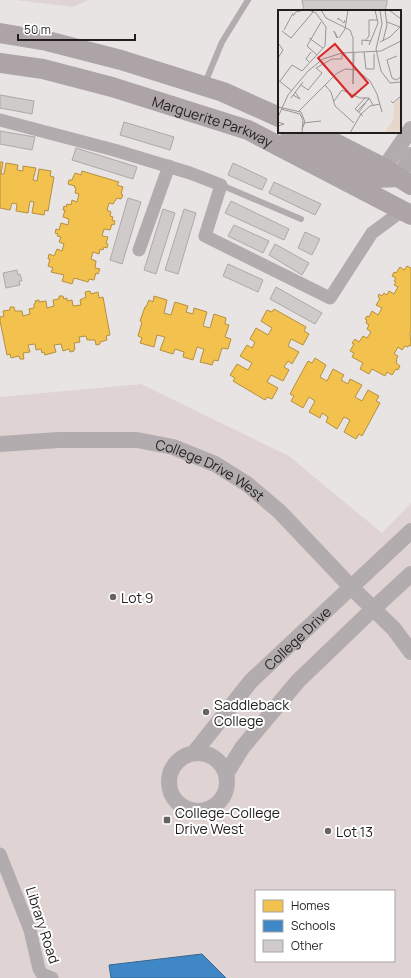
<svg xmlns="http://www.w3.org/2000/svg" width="411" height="978" font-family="Manrope,sans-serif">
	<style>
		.built { fill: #e0d3d3; fill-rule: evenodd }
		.homes { fill: #f2c14e; stroke: #b49040 }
		.schools { fill: #3f88c5; stroke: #366893 }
		.building { fill: #cfcbca; stroke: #aca9a8 }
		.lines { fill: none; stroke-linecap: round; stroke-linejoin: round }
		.service { stroke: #b3acae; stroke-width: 6 }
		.minor { stroke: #b3acae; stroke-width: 13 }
		.tertiary { stroke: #b3acae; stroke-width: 16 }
		.primary { stroke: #ada4a8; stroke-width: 20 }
		.poi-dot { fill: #686363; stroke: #fff; stroke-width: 1.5 }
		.labels { text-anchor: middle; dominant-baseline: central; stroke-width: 4; stroke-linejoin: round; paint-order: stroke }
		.street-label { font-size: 14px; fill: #221e1e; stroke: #fff }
		.poi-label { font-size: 14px; fill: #221e1e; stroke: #fff; text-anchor: start }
		.inset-road { fill: none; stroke: #999595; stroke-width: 1 }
		.view { fill: #d62828; fill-opacity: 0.15; stroke: #d62828; stroke-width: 2 }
		.inset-edge { fill: none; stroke: #221e1e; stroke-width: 2 }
	</style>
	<rect width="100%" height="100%" fill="#e9e4e4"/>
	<g class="built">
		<path d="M16,0H88L73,7Z"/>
		<path d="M141,384L289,456L382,533L411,503V978H0V397ZM256,891H394V961H256Z"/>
	</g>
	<g class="homes">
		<path d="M0,162H3L1,174H4L6,163L18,165L17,170L23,171V166L36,168L33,180L37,181L39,169L51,171L50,176L54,177L48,211L45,210L44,215L32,213L34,202L30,201L28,213L16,211L17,204L12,203L10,210L0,208Z"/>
		<path d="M82,171L119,182L117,185L123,187L121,194L123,195L121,199L117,198L113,204L109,203L107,210L111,212L110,216L113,217L112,220L115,221L114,225L112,224L110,230L104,229L102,236L108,237L106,243L108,244L107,248L104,247L103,250L100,249L99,254L93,252L91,259L96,261L95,268L100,269L98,274L96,273L94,280L89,279L88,282L74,278L72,284L62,281L64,275L51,272L53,268L48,266L50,259H48L49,254L54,256L57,249L62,251L64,244L59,242L61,237L57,236L58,234L55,233L56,229L59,230L61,223L68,225L69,219L63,217L65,210H63L64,206L66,207L67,204L71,205L72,200L77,202L79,194L75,193L76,188L74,187L75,186L68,184L69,180H72L75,173L81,175Z"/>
		<path d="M407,266L411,268V331L410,333L411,346L409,345L408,347L405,346L402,350L398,347L394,354L398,356L396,360L397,361L396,363L400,366L398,370L396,369L392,375L387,372L385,376L372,369L369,374L360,369L363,363L352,357L354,353L350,351L354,344L352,343L355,339L359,342L363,336L367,338L371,332L367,329L369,325L366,323L367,320L365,319L367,316L369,317L372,311L378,315L382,308L376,305L380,299L378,297L379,294L382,296L384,293L387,295L389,291L394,294L398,287L394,285L396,282L394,281L396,278L392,276L394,272L396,273L400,267L404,270Z"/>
		<path d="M90,291L91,294L98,292L99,298L103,297L110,335L106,336L107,340L100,342V344L96,345L95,340H87L86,336L79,337L80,342L74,343L75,349H74V351L70,352L69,349L63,351L61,344L54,345L56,352L45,355L44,352L42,353L41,349L36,350L35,344L28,345L30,352L23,353L24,359H20L19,356L11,358L10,354L7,355L0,321V317L4,316L3,311L10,310V307H14L15,311H22L23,316L30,314L29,309L34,308V304L36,303L35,301L39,300V302L46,301L47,308L54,306L53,300L59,299V296H63L64,299L67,298V301L72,300L73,306L81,305L80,300L86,297L85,292Z"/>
		<path d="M154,296L167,300L164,313L171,315L175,302L188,306L186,312L193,314L194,308L207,312L203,326L210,328L214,314L226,318L225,324L229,325L225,337L231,339L228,349L222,348L218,361L214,360L212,365L200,362L204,349L197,347L193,360L183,357L184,352L175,349L173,354L160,350L165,337L157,335L154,347L140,343L142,338L138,336L142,322L140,321L145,307H146L149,300L153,302Z"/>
		<path d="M274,309L306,327L304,331L309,334L303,345L291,339L288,346L299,352L292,364L288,361L284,367L289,370L283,381L271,375L267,382L278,388L272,399L267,397L265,400L233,381L235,378L230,375L237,364L248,370L252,363L240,356L247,345L252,348L255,342L250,339L256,328L268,335L272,328L261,321L267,310L272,312Z"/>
		<path d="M315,358L326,365L320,377L327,381L333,369L344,375L341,380L348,384L350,379L362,385L355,397L362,401L368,390L379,396L376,401L380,403L362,436L359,434L356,439L344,432L350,420L344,417L337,429L326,422L328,417L322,413L320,418L309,412L315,401L309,397L303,408L291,401L294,396L290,394L308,361L312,363Z"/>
	</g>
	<path class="schools" d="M202,954L226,978H111L109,965Z"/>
	<g class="building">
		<path d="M302,0H387V3L385,11H304Z"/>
		<path d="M0,95L34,101L32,114L0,108Z"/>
		<path d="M124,122L174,137L170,150L120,135Z"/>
		<path d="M0,131L35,137L32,150L0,144Z"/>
		<path d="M76,148L137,167L133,179L72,160Z"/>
		<path d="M233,163L267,179L262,190L228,175Z"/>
		<path d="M274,182L321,204L315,215L269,193Z"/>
		<path d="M128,198L141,202L122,264L110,260Z"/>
		<path d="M231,201L289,229L284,240L225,213Z"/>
		<path d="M163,209L175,213L156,274L144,270Z"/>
		<path d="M184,209L196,213L178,274L165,270Z"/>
		<path d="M234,225L269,241L263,253L228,236Z"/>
		<path d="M305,232L320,239L312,255L298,248Z"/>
		<path d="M275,244L309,263L302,275L269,255Z"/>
		<path d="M228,264L263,280L258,292L223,276Z"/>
		<path d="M17,270L18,275L20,274L22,281H19L20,285L6,288L3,273Z"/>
		<path d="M276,287L322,313L315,324L270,299Z"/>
	</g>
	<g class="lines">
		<g class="service">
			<path d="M205,83L222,42L248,0"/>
			<path d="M221,185L301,219"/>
		</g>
		<g class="minor">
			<path d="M0,120L114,150L190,173L221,185L205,236L330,298L372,233L403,210"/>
			<path d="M139,250L169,166"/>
			<path d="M0,854L30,930L39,969L42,974L52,978"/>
		</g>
		<g class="tertiary">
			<path d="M384,168L411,129"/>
			<path d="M399,177L411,155"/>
			<path id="s1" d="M0,444L59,440H137L173,447L215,464L247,484L280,512L351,587L394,629L411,652"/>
			<path id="s2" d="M194,753L251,681L411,531"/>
			<circle cx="198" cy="782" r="29"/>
			<path d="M226,774L242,748L298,681L373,609L411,574"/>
		</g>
		<g class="primary">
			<path d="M0,33L47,41L121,60L223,92L279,117"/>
			<path id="s3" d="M0,63L43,69L112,87L248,130L411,215"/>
			<path d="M313,132L384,168L411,185"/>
			<path d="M290,137L376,178L399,177"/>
		</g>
	</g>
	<g class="poi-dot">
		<circle cx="113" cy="597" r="4"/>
		<circle cx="206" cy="712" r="4"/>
		<rect x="163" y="816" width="8" height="8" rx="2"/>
		<circle cx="328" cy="831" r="4"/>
	</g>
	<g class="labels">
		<g class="street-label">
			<text stroke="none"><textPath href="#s3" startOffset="221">Marguerite Parkway</textPath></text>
			<text stroke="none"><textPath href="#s1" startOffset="217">College Drive West</textPath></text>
			<text stroke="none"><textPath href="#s2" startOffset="155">College Drive</textPath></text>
			<text transform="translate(43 925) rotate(72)">Library Road</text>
		</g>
		<g class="poi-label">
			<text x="121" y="597">Lot 9</text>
			<text x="214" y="704">Saddleback<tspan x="214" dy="16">College</tspan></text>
			<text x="175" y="812">College-College<tspan x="175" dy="16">Drive West</tspan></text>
			<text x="336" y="831">Lot 13</text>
		</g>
	</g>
	<g transform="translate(278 10)">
		<rect width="123" height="123" fill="#e9e4e4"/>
		<path d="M123,87V123H106L115,110L116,95Z" fill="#e6d7ca"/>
		<path class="inset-road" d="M43,0L48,8L72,20L75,28V42M102,0L104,14L98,39L103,61L112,73L123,72M111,0L123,9M15,6L18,2L26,0M60,10V8L66,13L67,10M109,12L122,17M6,20L15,3M4,21L13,28L35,2M31,28L45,38M59,28L56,21L60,28M61,28L67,19L70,0M87,31L91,26V10H100M105,31L109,15L107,0M102,32L112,27L123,16M0,33L5,40L0,48M84,35V30L93,31M91,35L100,13L97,0M86,42L88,59H96V44M75,43V74M39,45L29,36L43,12M119,46L109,50L114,68L118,70L123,67M31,52L28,49L33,42M0,70L14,81M2,71L14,55L24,61L47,36L48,17L38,3L31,0M75,74L76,43M23,75L30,80L44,63L38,58L54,49H64V43M47,75L53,82L57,96L76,113M15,85L22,89L17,82M13,88L25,72M56,91L64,80L82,88H91L95,95M113,91L115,93L123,86M0,97L23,102L27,112L24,119M3,99L22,104L25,110L24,123M79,101L91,89M20,102L58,64L67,59L79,60L92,71L99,84L104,102M81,102L91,88M85,106L77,99L88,87M0,107L10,85L30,61L45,49L64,43L103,41L123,31M0,112L6,114L0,116M25,113L43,111M72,123L83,104L92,96L102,94"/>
		<path class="view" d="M57,34L90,73L74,87L40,48Z"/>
		<rect width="123" height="123" class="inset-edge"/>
	</g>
	<rect x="255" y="890" width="140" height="72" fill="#ffffff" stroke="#a7a5a5"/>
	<rect x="263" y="900" width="20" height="12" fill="#f2c14e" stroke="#a7a5a5"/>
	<text x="291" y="910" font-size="12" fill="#221e1e">Homes</text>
	<rect x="263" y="920" width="20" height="12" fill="#3f88c5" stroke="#a7a5a5"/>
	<text x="291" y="930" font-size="12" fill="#221e1e">Schools</text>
	<rect x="263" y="940" width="20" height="12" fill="#cfcbca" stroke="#a7a5a5"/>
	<text x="291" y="950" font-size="12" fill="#221e1e">Other</text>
	<path d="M18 34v6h117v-6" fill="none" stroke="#221e1e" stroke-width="2"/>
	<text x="24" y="34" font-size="12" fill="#221e1e" stroke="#ffffff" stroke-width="3" paint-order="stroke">50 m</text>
</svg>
